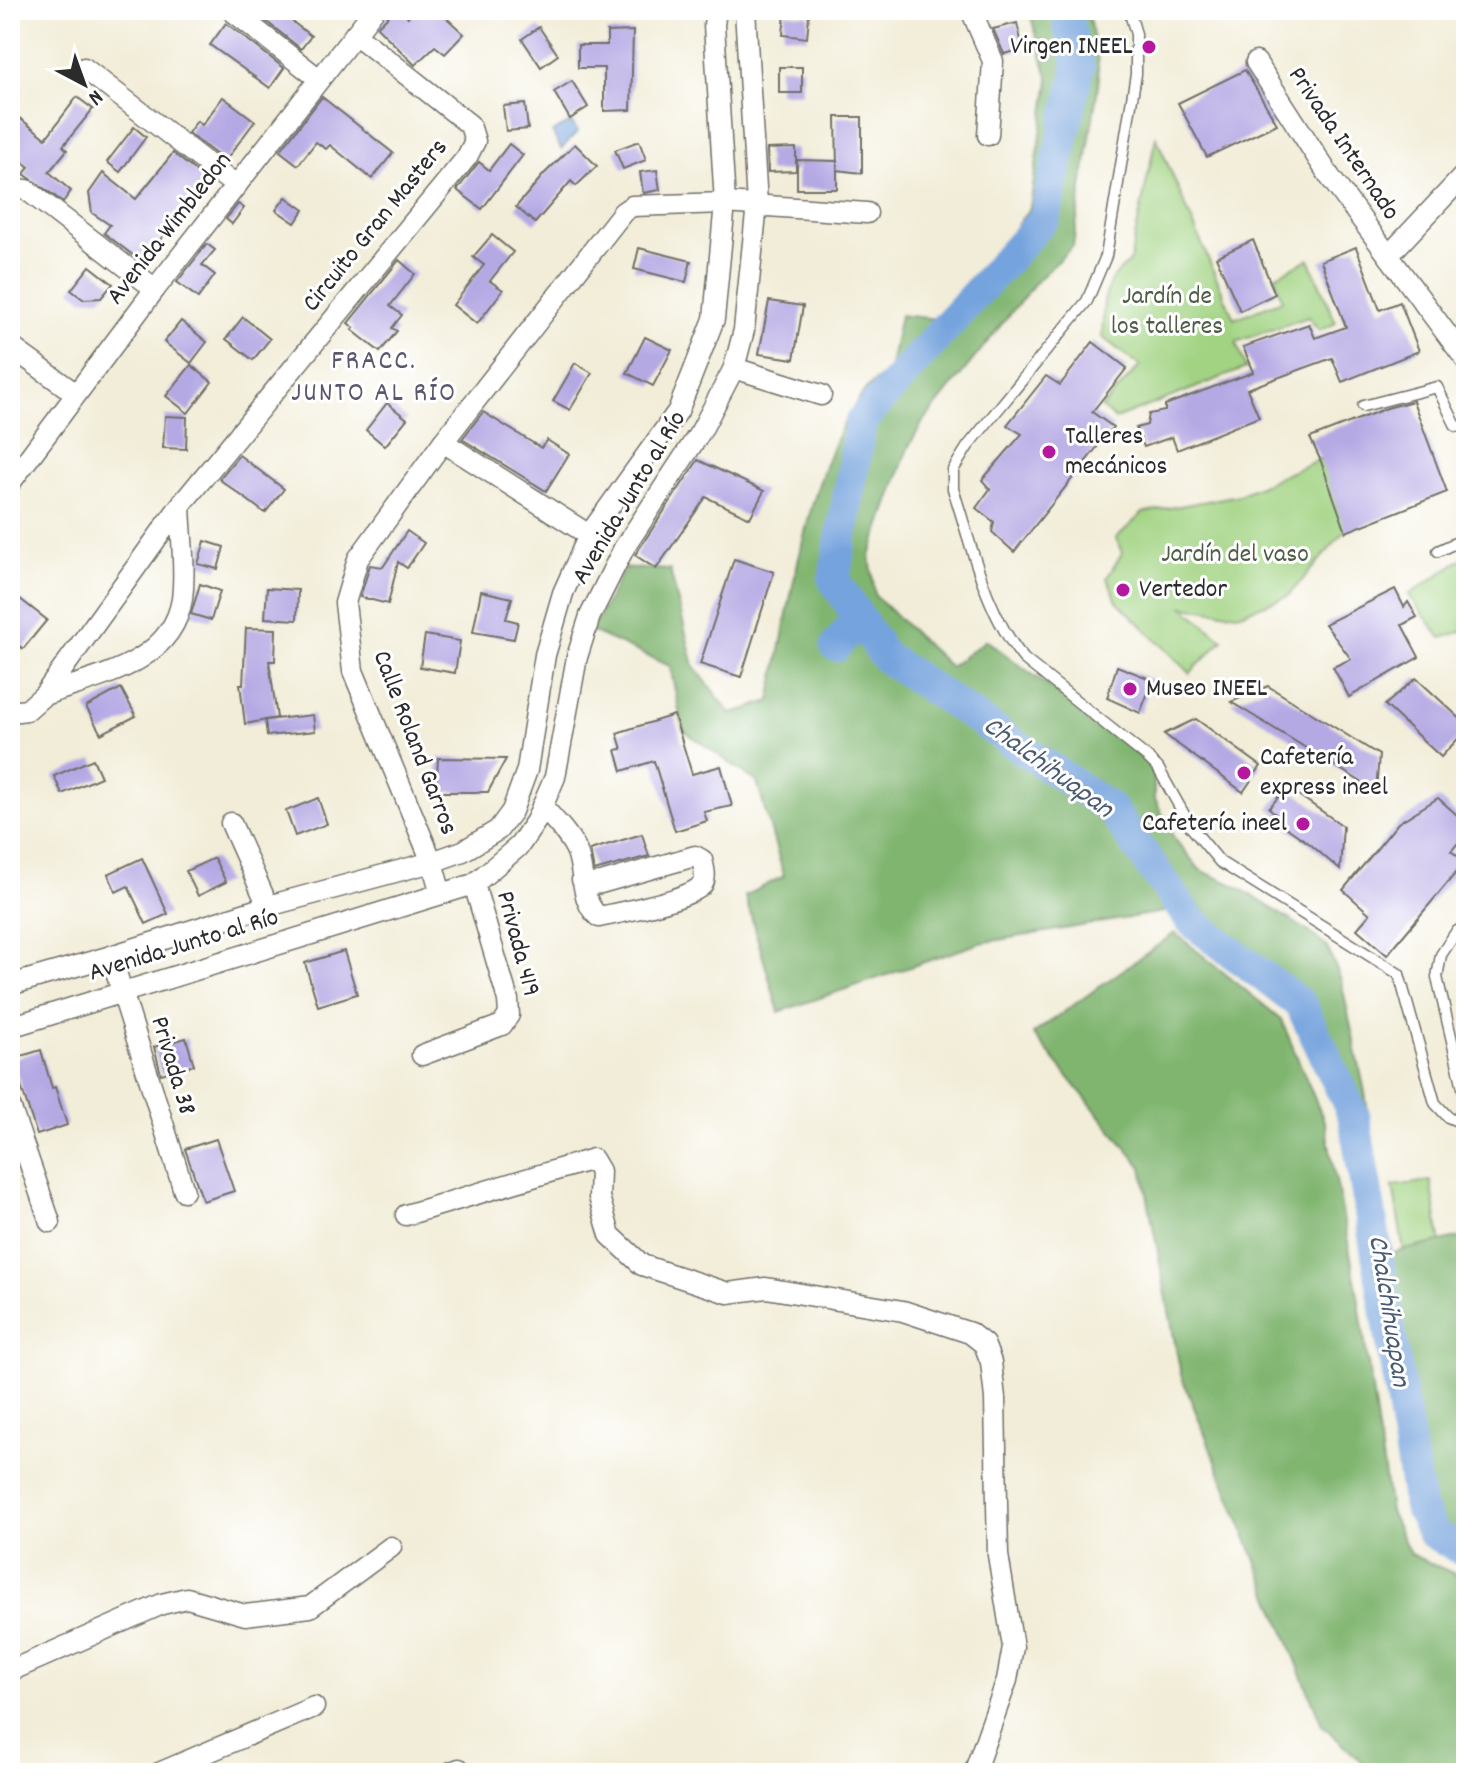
<svg xmlns="http://www.w3.org/2000/svg" width="1476" height="1783" font-family="Dekko,sans-serif">
	<style>
		.green { fill: #a1d382; stroke: #667f56; stroke-width: 2 }
		.forest { fill: #80b570; stroke: #56704e; stroke-width: 2 }
		.water { fill: #74a3dd; stroke: #506784; stroke-width: 2 }
		.lines { fill: none; stroke-linecap: round; stroke-linejoin: round }
		.river { stroke: #74a3dd; stroke-width: 32 }
		.building { fill: #b5a9e4 }
		.service-casing { stroke: #716f68; stroke-width: 13 }
		.minor-casing { stroke: #716f68; stroke-width: 23 }
		.service { stroke: #fff; stroke-width: 10 }
		.minor { stroke: #fff; stroke-width: 20 }
		.poi-dot { fill: #b5179e; stroke: #fff; stroke-width: 3 }
		.labels { text-anchor: middle; dominant-baseline: central; stroke-width: 6; stroke-linejoin: round; paint-order: stroke }
		.poi-label { font-size: 26px; fill: #2b2b2b; stroke: #fff; text-anchor: start }
		.street-label { font-size: 26px; fill: #2b2b2b; stroke: #fff }
		.park-label { font-size: 26px; fill: #4e5d45; stroke: #fff }
		.neighbourhood-label { font-size: 28px; letter-spacing: 2px; fill: #5b576c; stroke: #fff }
		.water-label { font-size: 28px; font-style: italic; fill: #485b72; stroke: #fff }
	</style>
	<rect width="100%" height="100%" fill="#fff"/>
	<filter id="ink" filterUnits="userSpaceOnUse"><feTurbulence type="fractalNoise" baseFrequency=".0125" numOctaves="2"/><feDisplacementMap in="SourceGraphic" scale="16" xChannelSelector="R" yChannelSelector="G"/><feConvolveMatrix kernelMatrix="1 2 1 2 8 2 1 2 1" color-interpolation-filters="sRGB"/></filter>
	<filter id="wash" filterUnits="userSpaceOnUse"><feTurbulence type="fractalNoise" baseFrequency=".006" numOctaves="4" result="noise"/><feDisplacementMap in="SourceGraphic" scale="32" xChannelSelector="R" yChannelSelector="G"/><feGaussianBlur stdDeviation="1.8" result="paint"/><feColorMatrix in="noise" values="0 0 0 0 0 0 0 0 0 0 0 0 0 0 0 0 0 1.4 0 .05"/><feComposite in="paint" operator="in"/></filter>
	<g filter="url(#wash)">
		<rect width="100%" height="100%" fill="#f2edd8"/>
		<g class="green">
			<path d="M1156,137L1234,319L1282,300L1275,276L1309,259L1336,323L1319,331L1308,317L1236,342L1246,368L1115,419L1101,408L1140,366L1102,337L1104,301L1111,280L1130,261Z"/>
			<path d="M1320,459L1393,477L1288,596L1238,614L1184,607L1223,640L1190,673L1117,601L1107,578L1122,553L1116,538L1143,513L1239,495Z"/>
			<path d="M1466,556V630L1441,638L1409,595Z"/>
			<path d="M1431,1181L1442,1251L1405,1258L1393,1186Z"/>
		</g>
		<g class="forest">
			<path d="M1029,10H1087L1097,52L1099,80L1073,246L1034,284L923,422L908,448L870,556L875,596L950,667L986,640L1135,751L1154,770V797L1174,838L1200,870L1236,886L1308,931L1327,947L1341,980L1364,1087L1391,1253L1466,1236V1553L1433,1534L1417,1500L1398,1408L1361,1187L1310,1030L1286,986L1267,964L1218,926L1199,906L980,943L779,1012L745,896L784,876L757,782L683,730L670,666L591,631L625,568L670,570L694,666L731,714L770,701C789,612 808,461 865,391C871,383 881,377 889,371L900,315L938,319L975,284L1030,207L1049,80Z"/>
			<path d="M1175,933L1281,1019L1325,1123L1357,1289L1390,1511L1410,1554L1466,1579V1773H1374L1322,1725L1181,1375L1142,1167L1033,1034Z"/>
		</g>
		<path class="water" d="M571,122L578,131L561,149L552,132Z"/>
		<g class="lines">
			<g class="river">
				<path d="M1065,10L1079,67L1045,217L861,421L834,580L885,657L1110,808L1191,921L1301,1005L1354,1116L1419,1506L1433,1534L1466,1552"/>
				<path d="M836,646L859,618"/>
			</g>
		</g>
		<g id="blocks">
			<g class="building">
				<path d="M252,10H277L311,36L301,49Z"/>
				<path d="M394,10H401L408,17L415,10H438L464,34L445,54L435,46L415,65L377,27Z"/>
				<path d="M785,13L809,15L807,38L783,35Z"/>
				<path d="M226,23L284,68L270,88L210,45Z"/>
				<path d="M1017,23L1023,49L1004,54L993,29Z"/>
				<path d="M539,27L558,55L541,67L522,39Z"/>
				<path d="M633,31L631,110L604,111V68H578V45H607V32Z"/>
				<rect x="779" y="67" width="23" height="26"/>
				<path d="M1245,70L1277,124L1207,157L1178,103Z"/>
				<path d="M572,81L588,107L570,119L554,92Z"/>
				<path d="M77,97L93,109L63,146L67,150L49,172L71,191L63,202L24,174L29,167L10,152V111L46,138Z"/>
				<path d="M223,97L255,121L225,161L188,133L197,121L202,125Z"/>
				<path d="M322,97L393,153L372,179L330,145L326,149L316,142L298,165L280,151Z"/>
				<path d="M525,104L528,129L506,131L503,106Z"/>
				<path d="M836,117H862V173L837,170Z"/>
				<path d="M134,127L146,137L120,172L107,162Z"/>
				<path d="M639,141L646,160L623,169L615,150Z"/>
				<path d="M509,144L523,155L482,209L457,190L479,162L489,170Z"/>
				<path d="M575,144L597,166L576,186L571,181L535,223L516,207L544,174Z"/>
				<path d="M796,148V171L768,172L767,149Z"/>
				<path d="M173,153L208,181L142,262L104,233L110,225L92,213L89,193L103,173L136,199Z"/>
				<path d="M797,160L837,161V189H797Z"/>
				<path d="M657,170L660,190L643,193L640,172Z"/>
				<path d="M286,197L304,210L295,223L276,210Z"/>
				<path d="M238,204L244,208L232,224L226,219Z"/>
				<path d="M492,235L513,252L490,281L503,290L477,324L453,305L484,265L473,257Z"/>
				<path d="M1253,240L1275,294L1240,311L1216,257Z"/>
				<path d="M207,244L215,250L202,265L215,275L198,298L177,282Z"/>
				<path d="M1356,247L1380,310L1400,302L1419,351L1342,382L1332,358L1247,389L1259,417L1177,450L1172,437L1144,447L1136,428L1147,425L1149,414L1165,411V405L1254,372L1243,347L1309,324L1315,338L1346,327L1321,261Z"/>
				<path d="M639,248L691,261L686,282L634,269Z"/>
				<path d="M399,260L415,274L390,306L402,315L392,328L397,331L380,352L352,330L354,328L348,323Z"/>
				<path d="M90,266L113,284L101,298L83,299L71,290Z"/>
				<path d="M769,301L803,306L794,359L759,354Z"/>
				<path d="M243,317L270,339L253,360L226,339Z"/>
				<path d="M181,321L207,342L191,363L164,342Z"/>
				<path d="M645,337L672,350L653,386L627,373Z"/>
				<path d="M1093,342L1127,368L1092,412L1113,427L1014,552L992,532L994,522L976,508L990,489L982,480L1022,434L1007,425L1046,376L1060,385Z"/>
				<path d="M575,363L592,373L570,410L553,401Z"/>
				<path d="M191,365L212,382L188,413L166,396Z"/>
				<path d="M1413,401L1447,492L1346,532L1320,459L1310,438L1387,408Z"/>
				<path d="M387,403L407,419L385,446L366,430Z"/>
				<path d="M483,412L541,448L547,440L569,454L546,491L462,439Z"/>
				<path d="M165,416L187,417L186,449L163,448Z"/>
				<path d="M239,455L284,489L265,513L219,479Z"/>
				<path d="M698,460L764,491L750,518L706,497L656,569L635,555Z"/>
				<path d="M407,531L424,543L407,568L398,562L388,604L360,597L370,565L383,567Z"/>
				<path d="M205,541L224,547L218,569L198,564Z"/>
				<path d="M734,559L774,572L741,677L700,664Z"/>
				<path d="M200,584L220,591L211,620L191,614Z"/>
				<path d="M267,588L298,590L297,620L265,618Z"/>
				<path d="M1395,589L1404,607L1408,602L1417,617L1402,625L1419,657L1349,697L1333,667L1351,659L1325,624Z"/>
				<path d="M10,591L47,620L23,649L10,638Z"/>
				<path d="M481,591L512,598L506,619L518,622L514,639L473,632Z"/>
				<path d="M246,628L276,629L275,661H269L277,718L245,724L240,684H243Z"/>
				<path d="M425,635L460,641L455,673L420,667Z"/>
				<path d="M1117,666L1153,680L1140,713L1107,698Z"/>
				<path d="M1416,678L1466,724V730L1441,757L1385,705Z"/>
				<path d="M1268,686L1379,755L1376,791L1231,702Z"/>
				<path d="M121,688L136,716L101,734L86,707Z"/>
				<path d="M313,715L315,731L267,736L265,720Z"/>
				<path d="M674,715L692,774L721,766L732,806L704,812L707,821L675,831L654,761L622,771L616,750L622,749L617,733Z"/>
				<path d="M1196,719L1261,766L1243,792L1164,734Z"/>
				<path d="M438,758L506,759L488,792H436Z"/>
				<path d="M93,759L101,777L62,794L54,776Z"/>
				<path d="M1287,787L1343,826L1340,870L1310,844L1280,823L1282,820L1269,808Z"/>
				<path d="M318,798L327,824L295,836L286,811Z"/>
				<path d="M1438,798L1466,823V834L1451,851L1465,862L1387,955L1357,929L1370,914L1343,890L1398,823Z"/>
				<path d="M642,834L649,856L594,871L590,850Z"/>
				<path d="M142,858L168,914L146,924L128,886L116,892L108,874Z"/>
				<path d="M214,858L226,882L198,896L186,871Z"/>
				<path d="M344,951L357,994L318,1006L305,963Z"/>
				<path d="M186,1038L194,1065L161,1074L154,1047Z"/>
				<path d="M41,1050L52,1088L55,1087L67,1125L37,1135L12,1059Z"/>
				<path d="M216,1139L234,1191L203,1201L185,1149Z"/>
			</g>
		</g>
	</g>
	<g filter="url(#ink)">
		<use href="#blocks" fill-opacity="0" stroke="#716f68" stroke-width="2"/>
		<g class="lines">
			<defs>
				<g id="service">
					<path d="M1129,10L1136,34V74L1106,256L1087,301L968,446L953,470V489C972,546 985,612 1024,659L1148,758L1158,768L1191,827L1220,862L1399,974L1435,1103L1448,1117L1455,1120L1463,1110L1465,1096L1437,977L1441,955L1456,932L1466,925"/>
					<path d="M1363,406L1437,387L1456,426L1466,428"/>
					<path d="M1438,551L1466,538"/>
				</g>
				<g id="minor">
					<path d="M231,10L319,79"/>
					<path d="M971,10L993,61L988,135"/>
					<path d="M1256,62L1330,177L1466,360"/>
					<path d="M84,68L236,186"/>
					<path d="M27,190L155,289"/>
					<path d="M1389,255L1466,173"/>
					<path d="M10,346L76,394"/>
					<path d="M734,368L821,395"/>
					<path d="M443,442L589,535"/>
					<path d="M10,483L155,289L374,10"/>
					<path d="M44,695C96,677 172,664 182,599C186,569 181,536 180,506"/>
					<path d="M10,712L27,710L44,695L180,506L467,157L475,141L470,125L355,34"/>
					<path d="M542,806C554,820 570,835 577,852C585,874 580,901 599,917C619,913 690,899 702,885C707,878 704,868 702,860L695,856L601,883L591,884L582,880"/>
					<path d="M231,823L268,906"/>
					<path d="M441,894L432,862L353,671L345,603L358,559L443,442L623,212L632,206L725,203L867,213"/>
					<path d="M111,956L184,1191"/>
					<path d="M10,985L111,956L268,906L432,862L463,851L498,830L512,811L527,770L545,655L563,593L589,535L678,411L714,319L725,203L714,25L716,10"/>
					<path d="M10,1027L474,884L519,846L536,821L555,777L577,657L590,616L624,548L701,431L734,368L744,330L757,204L745,10"/>
					<path d="M422,1055L502,1025L509,1015L508,1000L474,884"/>
					<path d="M10,1106L50,1222"/>
					<path d="M406,1215L593,1159L600,1171L599,1197L610,1235L642,1265L728,1293L766,1288L903,1311L970,1333L984,1344L991,1362L995,1398L998,1555L1013,1647L1007,1680L974,1773"/>
					<path d="M10,1671L162,1604L187,1598L245,1615L310,1607L391,1547"/>
					<path d="M159,1773L314,1707"/>
					<path d="M449,1773L459,1769"/>
				</g>
			</defs>
			<use href="#service" class="service-casing"/>
			<use href="#minor" class="minor-casing"/>
			<use href="#service" class="service"/>
			<use href="#minor" class="minor"/>
		</g>
	</g>
	<g class="poi-dot">
		<circle cx="1149" cy="47" r="8"/>
		<circle cx="1049" cy="452" r="8"/>
		<circle cx="1123" cy="590" r="8"/>
		<circle cx="1130" cy="689" r="8"/>
		<circle cx="1244" cy="773" r="8"/>
		<circle cx="1303" cy="824" r="8"/>
	</g>
	<g class="labels">
		<g class="poi-label">
			<text x="1133" y="47" text-anchor="end">Virgen INEEL</text>
			<text x="1065" y="437">Talleres<tspan x="1065" dy="30">mecánicos</tspan></text>
			<text x="1139" y="590">Vertedor</text>
			<text x="1146" y="689">Museo INEEL</text>
			<text x="1260" y="758">Cafetería<tspan x="1260" dy="30">express ineel</tspan></text>
			<text x="1287" y="824" text-anchor="end">Cafetería ineel</text>
		</g>
		<g class="street-label">
			<text transform="translate(1343 144) rotate(56)">Privada Internado</text>
			<text transform="translate(376 226) rotate(-51)">Circuito Gran Masters</text>
			<text transform="translate(170 229) rotate(-52)">Avenida Wimbledon</text>
			<text transform="translate(630 498) rotate(-59)">Avenida Junto al Río</text>
			<text transform="translate(414 743) rotate(69)">Calle Roland Garros</text>
			<text transform="translate(517 944) rotate(75)">Privada 419</text>
			<text transform="translate(184 946) rotate(-17)">Avenida Junto al Río</text>
			<text transform="translate(172 1066) rotate(73)">Privada 38</text>
		</g>
		<g class="park-label">
			<text x="1167" y="297">Jardín de<tspan x="1167" dy="30">los talleres</tspan></text>
			<text x="1235" y="555">Jardín del vaso</text>
		</g>
		<g class="neighbourhood-label">
			<text x="374" y="363">FRACC.<tspan x="374" dy="32">JUNTO AL RÍO</tspan></text>
		</g>
		<g class="water-label">
			<text transform="translate(1047 769) rotate(36)">Chalchihuapan</text>
			<text transform="translate(1387 1311) rotate(81)">Chalchihuapan</text>
		</g>
	</g>
	<rect width="1476" height="1783" fill="none" stroke="#fff" stroke-width="40"/>
	<g transform="translate(84 84) rotate(139)" stroke="#ffffff" stroke-width="6" paint-order="stroke">
	<path d="M0-6L14 30L0 20L-14 30Z" fill="#2b2b2b"/>
	<text y="-12" font-size="22" font-weight="bold" text-anchor="middle" fill="#2b2b2b">N</text>
	</g>
</svg>
